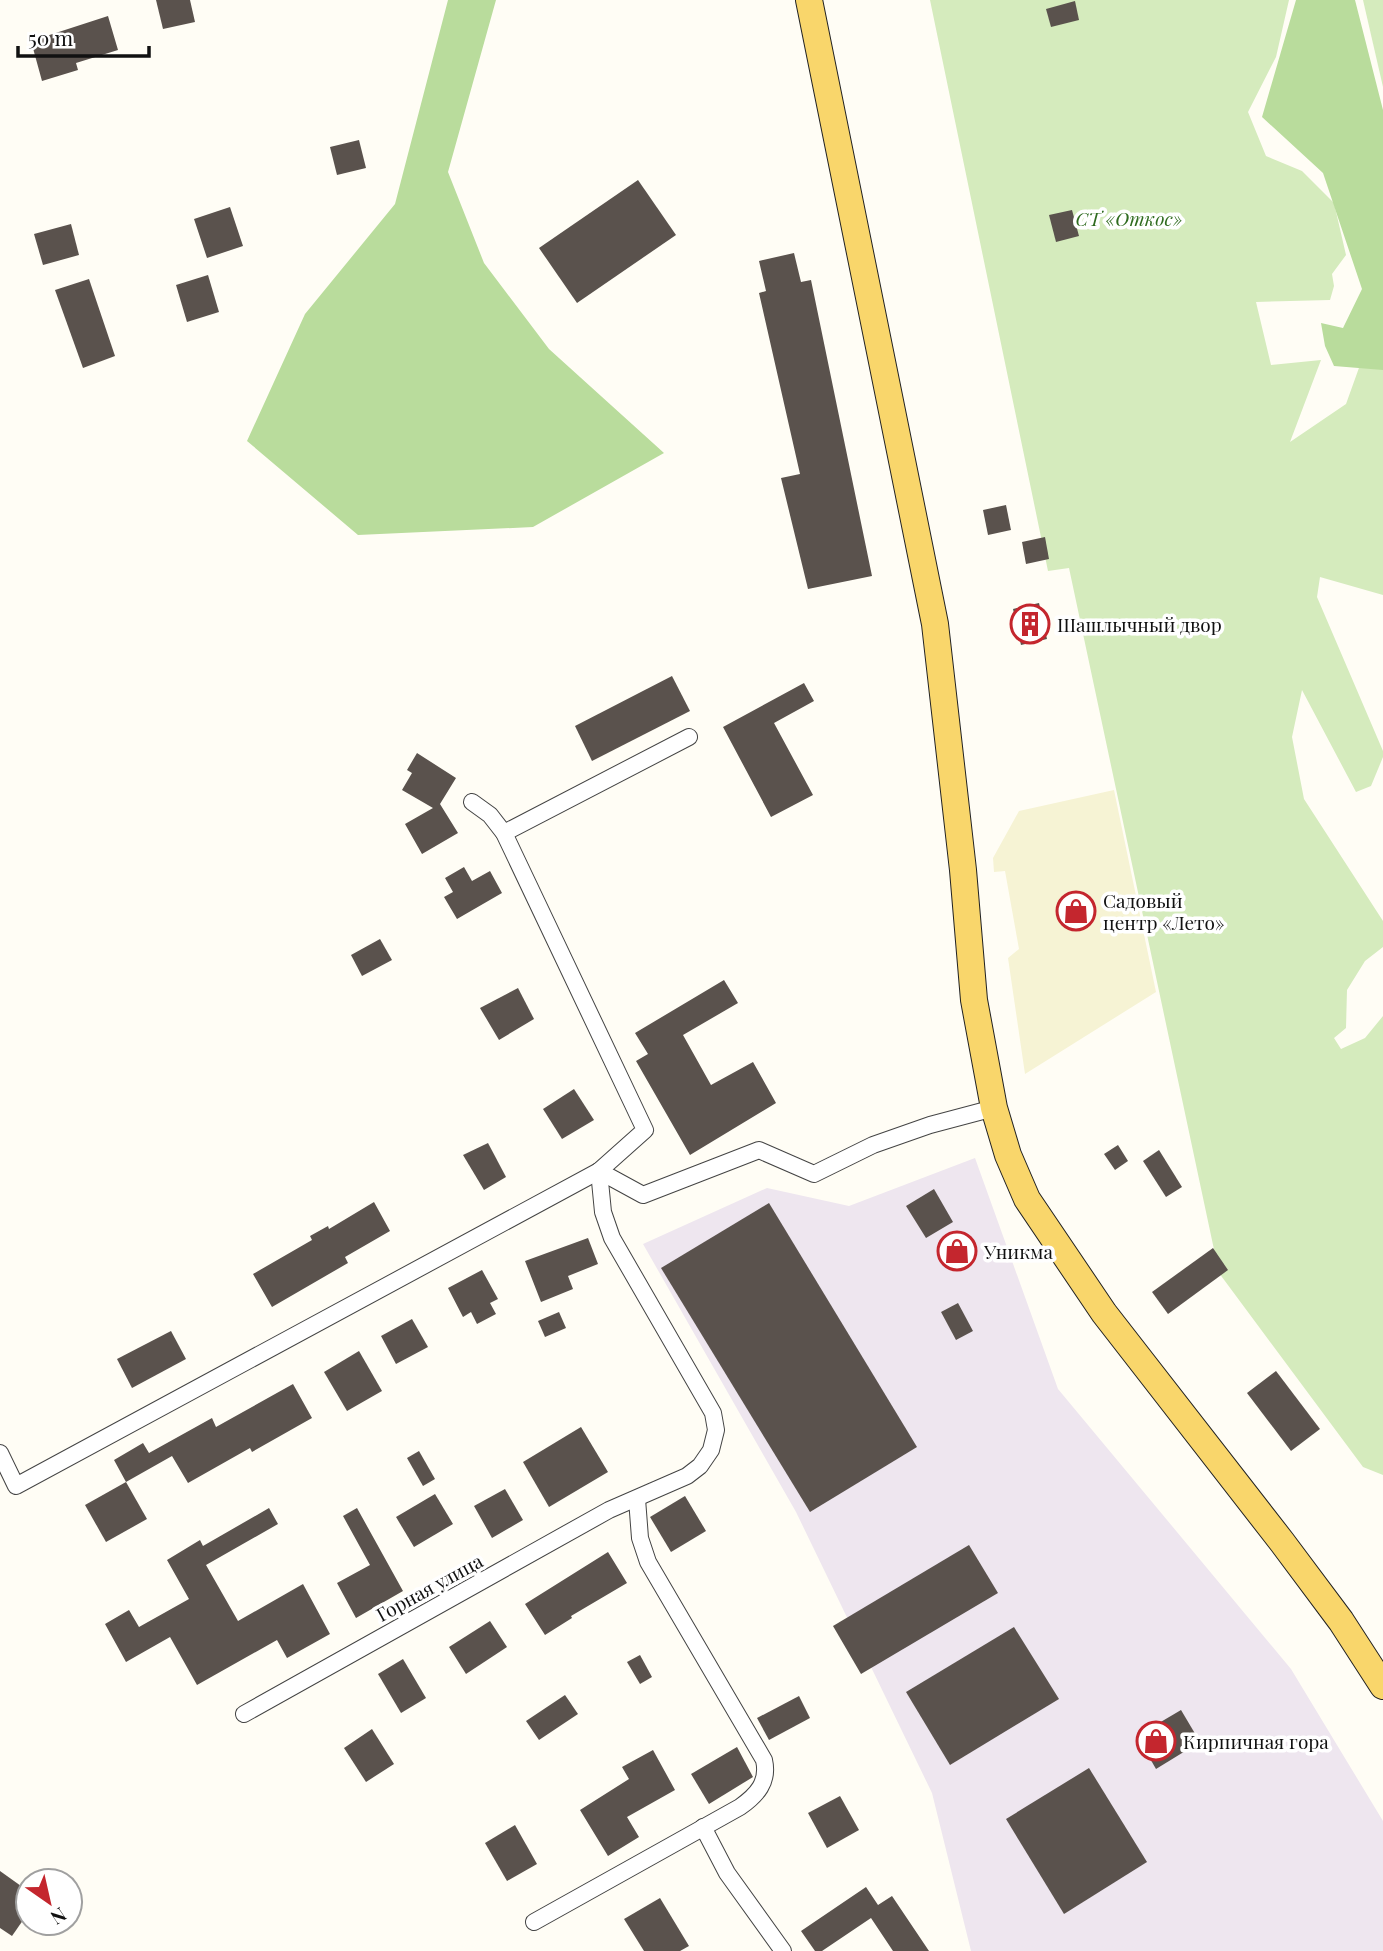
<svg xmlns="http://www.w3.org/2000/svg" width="1383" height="1951" font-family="'Playfair Display',serif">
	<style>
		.industrial { fill: #eee6ef }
		.farmland { fill: #f6f3d4 }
		.green { fill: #d5ebbd }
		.forest { fill: #b9dc9c }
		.building { fill: #5a524d }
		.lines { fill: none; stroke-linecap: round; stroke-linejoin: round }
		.minor-casing { stroke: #444; stroke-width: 18 }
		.primary-casing { stroke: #222; stroke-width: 28 }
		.minor { stroke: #fff; stroke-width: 16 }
		.primary { stroke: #f9d66b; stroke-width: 26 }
		.labels { text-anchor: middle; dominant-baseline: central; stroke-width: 7; stroke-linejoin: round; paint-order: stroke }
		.park-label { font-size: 19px; font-style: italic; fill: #2f6b1f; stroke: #fff }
		.poi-label { font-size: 19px; fill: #111; stroke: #fff; text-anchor: start }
		.street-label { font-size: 19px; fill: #111; stroke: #fff }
	</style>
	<rect width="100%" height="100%" fill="#fffdf5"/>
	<path class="industrial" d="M975,1158L1058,1389L1291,1669L1383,1821V1951H971L932,1793L796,1512L643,1244L767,1188L849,1206Z"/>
	<path class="farmland" d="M1114,790L1156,992L1025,1074L1008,958L1019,949L1005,871L994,872L993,858L1019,811Z"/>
	<g class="green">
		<path d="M930,0H1289L1276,57L1248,112L1266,156L1302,171L1334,203L1346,255L1332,274L1334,286L1330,300L1256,302L1271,365L1321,360L1290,442L1346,404L1374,326L1383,329V595L1320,577L1317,597L1383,751V757L1371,786L1356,792L1302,690L1292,737L1304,799L1383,921V947L1365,961L1347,990L1346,1028L1334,1038L1341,1049L1365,1038L1383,1016V1475L1363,1467L1219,1273L1069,568L1048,571Z"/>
		<path d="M1363,0H1383V87Z"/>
	</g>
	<g class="forest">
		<path d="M448,0H496L448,172L484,263L549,349L664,453L533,527L358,535L247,441L305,314L395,204Z"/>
		<path d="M1296,0H1355L1383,110V370L1334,366L1325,346L1321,323L1343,328L1362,289L1323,173L1262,117Z"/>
	</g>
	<g class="building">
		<path d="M156,0H190L195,22L163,29Z"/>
		<path d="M1075,1L1079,20L1051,27L1046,9Z"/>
		<path d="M108,16L118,50L76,63L78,70L42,81L31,41Z"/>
		<path d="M359,140L366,168L337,175L330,147Z"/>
		<path d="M638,180L676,235L577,303L539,248Z"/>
		<path d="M230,207L243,246L207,258L194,219Z"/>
		<path d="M1072,210L1079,236L1056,242L1049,215Z"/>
		<path d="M71,224L79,255L43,265L34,234Z"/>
		<path d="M794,253L801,282L811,280L872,576L808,589L781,478L800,474L759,293L766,291L759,261Z"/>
		<path d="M208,275L219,312L187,322L176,285Z"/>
		<path d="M89,279L115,356L83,368L55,290Z"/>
		<path d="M1006,505L1011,530L988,535L983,510Z"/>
		<path d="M1045,537L1049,559L1026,564L1022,542Z"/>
		<path d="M1039,603L1047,639L1021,645L1013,609Z"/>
		<path d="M672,676L690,711L592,761L575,726Z"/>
		<path d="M804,683L814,701L774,723L813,795L771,817L723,727Z"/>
		<path d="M417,753L456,778L440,804L458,833L422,854L405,824L433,808L402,790L412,773L407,770Z"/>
		<path d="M464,867L472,881L490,871L502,893L457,919L444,897L453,892L445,878Z"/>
		<path d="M380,939L392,960L362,976L351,955Z"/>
		<path d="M724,980L738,1003L683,1035L711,1085L753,1062L776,1103L690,1155L636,1061L648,1054L635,1033Z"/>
		<path d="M518,988L534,1019L499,1040L480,1008Z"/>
		<path d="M574,1089L594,1120L562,1139L543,1109Z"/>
		<path d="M488,1143L506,1177L484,1190L463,1155Z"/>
		<path d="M1118,1145L1128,1161L1115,1170L1104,1154Z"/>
		<path d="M1159,1150L1182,1187L1166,1197L1143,1161Z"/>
		<path d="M934,1189L953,1222L926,1238L906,1206Z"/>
		<path d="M374,1202L390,1231L345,1257L348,1263L272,1307L253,1274L312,1240L310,1236L328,1226L329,1229Z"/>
		<path d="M769,1203L917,1447L810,1512L661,1268Z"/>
		<path d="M588,1238L598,1264L568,1276L573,1289L541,1302L525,1261Z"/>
		<path d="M1213,1248L1228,1270L1168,1314L1152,1292Z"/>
		<path d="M482,1270L498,1299L490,1303L496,1314L477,1324L471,1312L463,1317L448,1288Z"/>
		<path d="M958,1303L973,1331L956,1340L941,1312Z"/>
		<path d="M559,1312L566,1328L545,1337L538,1321Z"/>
		<path d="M412,1319L428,1347L396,1364L381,1336Z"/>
		<path d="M171,1331L186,1359L132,1388L117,1359Z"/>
		<path d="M359,1351L382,1391L347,1411L324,1372Z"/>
		<path d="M1276,1371L1320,1429L1291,1451L1247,1393Z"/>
		<path d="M293,1384L312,1418L252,1452L250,1448L188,1483L172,1456L126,1482L114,1460L143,1443L149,1453L212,1418L216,1427Z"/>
		<path d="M581,1427L608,1472L549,1507L523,1462Z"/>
		<path d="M419,1451L435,1479L423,1486L407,1458Z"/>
		<path d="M126,1482L147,1519L106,1542L85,1505Z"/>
		<path d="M505,1489L523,1520L492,1538L474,1506Z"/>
		<path d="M435,1494L453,1524L414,1547L396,1517Z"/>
		<path d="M685,1496L706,1531L671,1552L650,1517Z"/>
		<path d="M269,1508L278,1524L206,1565L238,1621L303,1584L330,1634L287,1658L277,1640L197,1685L170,1637L126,1662L105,1624L129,1610L139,1627L189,1599L167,1560L200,1540L203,1546Z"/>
		<path d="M357,1508L403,1591L356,1618L337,1583L370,1565L343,1516Z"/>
		<path d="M969,1545L998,1593L861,1674L833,1626Z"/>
		<path d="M608,1552L627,1583L571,1616L572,1618L545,1635L525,1604Z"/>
		<path d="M490,1621L507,1647L466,1674L449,1647Z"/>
		<path d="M1014,1627L1059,1699L950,1765L906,1692Z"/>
		<path d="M640,1655L652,1677L640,1684L627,1662Z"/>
		<path d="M403,1659L426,1698L401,1713L378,1674Z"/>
		<path d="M565,1695L578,1714L539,1740L526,1721Z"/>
		<path d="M799,1696L810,1718L769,1740L757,1718Z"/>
		<path d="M1181,1710L1200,1742L1156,1769L1137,1736Z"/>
		<path d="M372,1729L394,1764L366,1782L344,1748Z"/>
		<path d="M737,1747L753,1777L709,1804L691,1774Z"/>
		<path d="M653,1750L675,1790L627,1817L639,1837L608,1856L580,1810L629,1779L622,1767Z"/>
		<path d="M1089,1768L1147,1862L1064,1914L1006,1819Z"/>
		<path d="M840,1796L859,1830L827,1848L808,1813Z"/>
		<path d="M515,1825L537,1864L507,1881L485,1843Z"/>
		<path d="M0,1871L28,1891V1913L12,1936L0,1928Z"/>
		<path d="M866,1887L878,1905L892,1896L929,1951H893L871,1918L822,1951H815L801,1931Z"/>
		<path d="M660,1898L689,1946L680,1951H644L624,1919Z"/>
	</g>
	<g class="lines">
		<defs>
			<g id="minor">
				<path d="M504,833L689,737"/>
				<path d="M599,1171L643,1195L759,1150L814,1174L873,1145L930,1125L994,1108"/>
				<path d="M0,1453L16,1486L599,1171L645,1130L504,833L490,815L472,802"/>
				<path d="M244,1714L609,1510L687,1476L700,1466L711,1450L716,1430L713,1413L612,1238L603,1212L599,1171"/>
				<path d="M703,1827L727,1873L783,1951"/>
				<path d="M534,1922L740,1807C757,1795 769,1782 764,1760L648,1562L640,1538L637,1499"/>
			</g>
			<path id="primary" d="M809,0L935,624L963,870L974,1000L994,1108L1008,1155L1027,1199L1104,1313L1282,1542L1341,1621L1383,1686"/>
		</defs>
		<use href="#minor" class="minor-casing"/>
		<use href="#primary" class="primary-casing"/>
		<use href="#minor" class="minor"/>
		<use href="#primary" class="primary"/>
	</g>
	<defs>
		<symbol id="building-ring" viewBox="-11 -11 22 22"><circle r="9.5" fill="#fff" stroke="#c4262e" stroke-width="1.5"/><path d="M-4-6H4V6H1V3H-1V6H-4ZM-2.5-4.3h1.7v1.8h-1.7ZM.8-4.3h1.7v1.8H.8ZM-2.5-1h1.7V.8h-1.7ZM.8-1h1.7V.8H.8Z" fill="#c4262e"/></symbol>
		<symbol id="shop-ring" viewBox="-11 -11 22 22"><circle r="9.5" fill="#fff" stroke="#c4262e" stroke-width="1.5"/><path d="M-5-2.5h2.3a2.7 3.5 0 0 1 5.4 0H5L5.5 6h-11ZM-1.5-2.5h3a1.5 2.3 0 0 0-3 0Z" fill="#c4262e"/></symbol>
	</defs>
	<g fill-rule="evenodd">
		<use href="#building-ring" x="1008" y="602" width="44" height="44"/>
		<use href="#shop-ring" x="1054" y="889" width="44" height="44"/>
		<use href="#shop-ring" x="935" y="1229" width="44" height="44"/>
		<use href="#shop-ring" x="1134" y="1719" width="44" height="44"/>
	</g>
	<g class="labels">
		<g class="park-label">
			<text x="1129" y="218">СТ «Откос»</text>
		</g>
		<g class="poi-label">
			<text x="1057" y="624">Шашлычный двор</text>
			<text x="1103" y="900">Садовый<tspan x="1103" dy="22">центр «Лето»</tspan></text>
			<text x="984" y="1251">Уникма</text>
			<text x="1183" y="1741">Кирпичная гора</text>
		</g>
		<g class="street-label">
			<text transform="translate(429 1587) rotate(-29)">Горная улица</text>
		</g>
	</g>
	<g transform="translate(49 1902) rotate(146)"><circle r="33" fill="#ffffff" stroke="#a0a0a0" stroke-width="2"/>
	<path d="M0-5L12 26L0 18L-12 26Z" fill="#c4262e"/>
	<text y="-10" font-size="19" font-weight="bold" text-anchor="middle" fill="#111111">N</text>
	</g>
	<path d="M18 46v10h131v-10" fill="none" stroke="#111111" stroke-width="3.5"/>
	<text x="28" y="46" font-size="21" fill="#111111" stroke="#ffffff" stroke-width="5" paint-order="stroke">50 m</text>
</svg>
